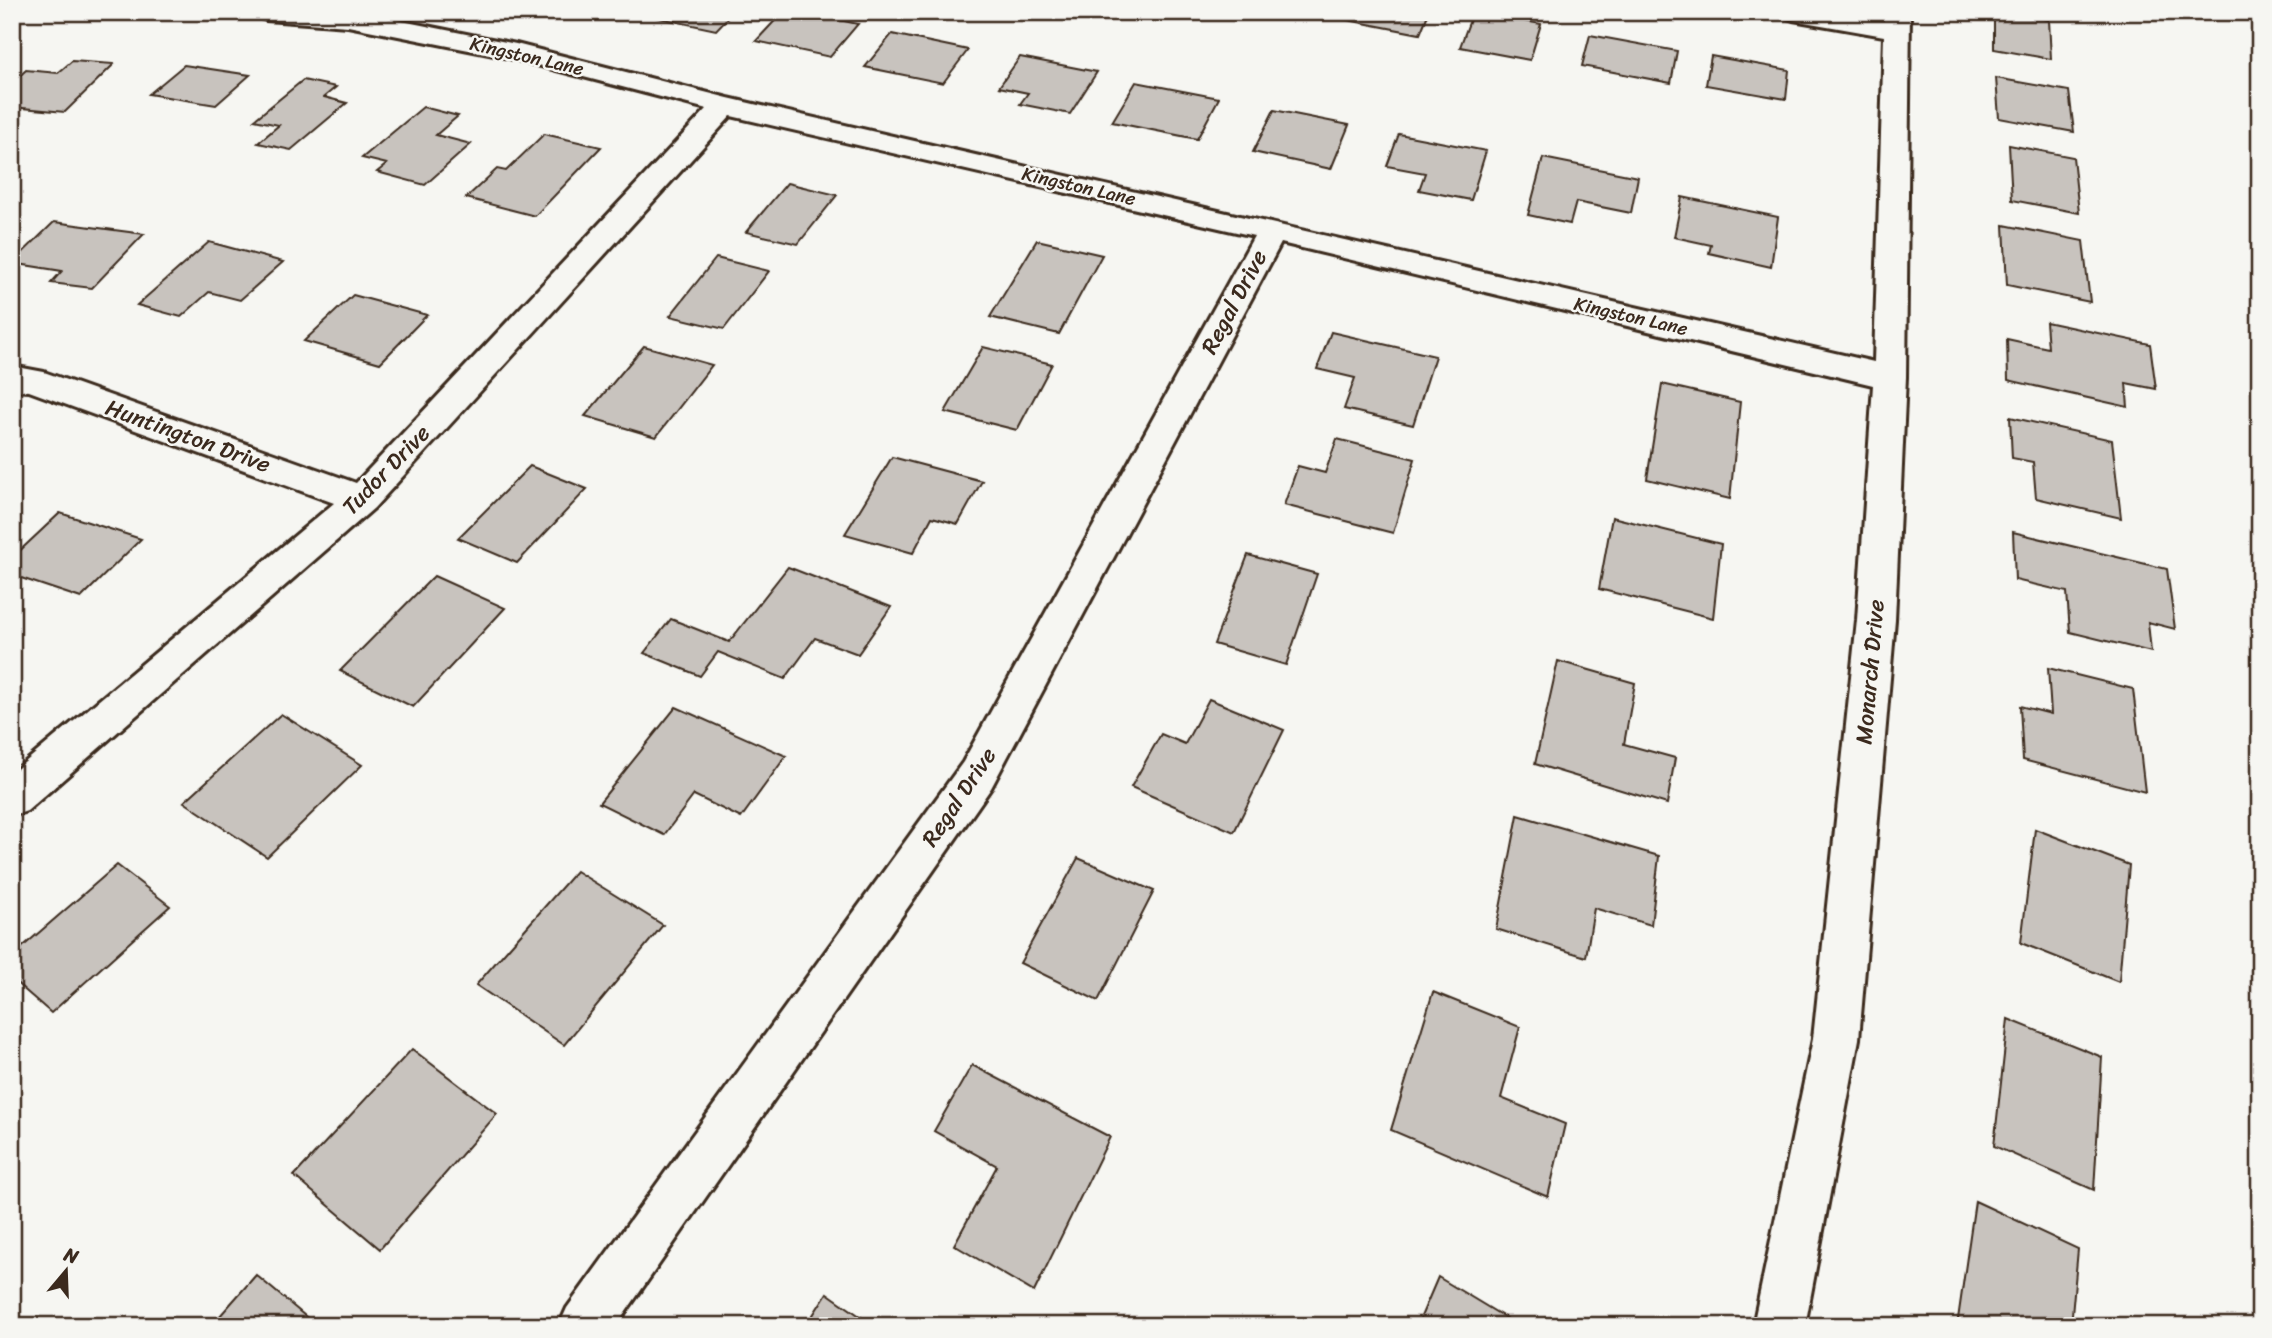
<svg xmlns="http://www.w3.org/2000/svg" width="2272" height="1338" font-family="Sriracha,sans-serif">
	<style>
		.building { fill: #c8c3be; stroke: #3b2a1e; stroke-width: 2 }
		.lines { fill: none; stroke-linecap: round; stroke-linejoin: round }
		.minor-casing { stroke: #3b2a1e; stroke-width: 6 }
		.minor { fill: #f6f6f2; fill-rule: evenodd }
		.labels { text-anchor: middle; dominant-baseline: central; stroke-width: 5; stroke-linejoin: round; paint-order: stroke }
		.far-street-label { font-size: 19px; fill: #3b2a1e; stroke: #f6f6f2 }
		.street-label { font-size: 23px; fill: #3b2a1e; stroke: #f6f6f2 }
	</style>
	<rect width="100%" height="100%" fill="#f6f6f2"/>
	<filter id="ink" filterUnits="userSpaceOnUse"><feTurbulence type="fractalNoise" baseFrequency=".0143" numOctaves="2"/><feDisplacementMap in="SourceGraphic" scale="14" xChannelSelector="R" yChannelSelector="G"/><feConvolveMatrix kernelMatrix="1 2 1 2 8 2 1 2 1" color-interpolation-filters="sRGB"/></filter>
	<g filter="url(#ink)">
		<g class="building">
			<path d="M649,12H733L716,30L645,15Z"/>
			<path d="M783,12H801L858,24L830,57L756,41Z"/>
			<path d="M1340,12H1429L1420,34L1337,18Z"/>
			<path d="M1473,12L1541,24L1530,60L1460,47Z"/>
			<path d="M1994,12L2049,20L2051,59L1994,49Z"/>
			<path d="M892,34L968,50L943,83L865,67Z"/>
			<path d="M1590,35L1677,51L1671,83L1582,66Z"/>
			<path d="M1711,56L1789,70L1786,99L1706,85Z"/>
			<path d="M1020,57L1097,72L1070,114L1020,104L1028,93L999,87Z"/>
			<path d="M72,61L114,64L65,112L12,107V83L26,70L58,73Z"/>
			<path d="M184,65L250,75L216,105L149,94Z"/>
			<path d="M1996,78L2069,91L2074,132L1999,118Z"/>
			<path d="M303,80L336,87L324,97L347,103L291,150L258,143L279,125L254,120Z"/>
			<path d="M1136,82L1219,98L1197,139L1112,122Z"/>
			<path d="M423,107L458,116L436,135L471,144L425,185L377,172L387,164L362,158Z"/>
			<path d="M1274,110L1349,125L1331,169L1253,152Z"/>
			<path d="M544,134L601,147L535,216L466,198L497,169L506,171Z"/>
			<path d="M1399,134L1486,151L1471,200L1419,190L1425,173L1387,166Z"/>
			<path d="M2009,145L2073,157L2079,213L2012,200Z"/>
			<path d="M1543,158L1638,177L1631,213L1576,202L1570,224L1528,215Z"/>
			<path d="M787,183L837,195L798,244L746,232Z"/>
			<path d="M1682,197L1778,217L1771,267L1709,253L1711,245L1674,237Z"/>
			<path d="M54,222L144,234L92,288L51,283L62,271L12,263Z"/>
			<path d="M2004,225L2083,241L2090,302L2007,285Z"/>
			<path d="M1037,240L1102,255L1059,334L990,317Z"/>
			<path d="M209,242L283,262L240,300L209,292L181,317L137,305Z"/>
			<path d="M716,258L769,271L724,329L670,316Z"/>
			<path d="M353,295L427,315L380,363L304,341Z"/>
			<path d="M2046,322L2150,344L2156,389L2126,383L2128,407L2008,380L2007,339L2048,348Z"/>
			<path d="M1331,332L1435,356L1413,425L1344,409L1355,378L1317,369Z"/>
			<path d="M644,346L712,365L656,437L585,416Z"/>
			<path d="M983,347L1052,364L1017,430L945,412Z"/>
			<path d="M1662,384L1740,402L1730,499L1647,479Z"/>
			<path d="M2010,417L2112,440L2121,518L2036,498L2033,462L2012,458Z"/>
			<path d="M1337,439L1415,459L1393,533L1284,505L1298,466L1325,473Z"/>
			<path d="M892,457L982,481L958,524L932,517L913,553L845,534Z"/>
			<path d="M530,466L587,489L517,563L458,538Z"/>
			<path d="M60,513L141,539L81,598L12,575V558Z"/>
			<path d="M1612,517L1721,544L1713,618L1599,589Z"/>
			<path d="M2013,532L2167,569L2175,629L2148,622L2151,652L2070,632L2067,592L2015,580Z"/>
			<path d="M1248,555L1317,574L1286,665L1214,644Z"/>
			<path d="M788,567L891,607L858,654L815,638L785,679L718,652L700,676L644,653L671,619L729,642Z"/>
			<path d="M434,576L505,608L413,707L340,671Z"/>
			<path d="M1558,661L1635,683L1624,744L1675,758L1667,804L1535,764Z"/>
			<path d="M2048,668L2133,689L2145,792L2023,760L2020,706L2051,714Z"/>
			<path d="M1209,699L1284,730L1234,832L1131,787L1161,734L1185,744Z"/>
			<path d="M676,707L786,756L741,818L694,795L664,835L599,803Z"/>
			<path d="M281,714L362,765L267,857L184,802Z"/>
			<path d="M1518,815L1659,856L1651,925L1594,908L1586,957L1496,929Z"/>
			<path d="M2035,829L2129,865L2119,982L2021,943Z"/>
			<path d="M1078,858L1154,891L1098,1001L1020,963Z"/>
			<path d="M117,865L170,906L51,1013L12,979V956Z"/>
			<path d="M576,871L663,925L564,1045L476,985Z"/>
			<path d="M1433,992L1520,1027L1501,1098L1565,1124L1548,1197L1391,1130Z"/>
			<path d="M2008,1019L2102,1057L2094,1190L1994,1146Z"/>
			<path d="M412,1049L497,1114L380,1249L294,1176Z"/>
			<path d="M972,1065L1110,1137L1034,1292L954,1245L997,1166L934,1131Z"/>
			<path d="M1975,1201L2078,1249L2071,1326H1957Z"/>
			<path d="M256,1275L317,1326H211Z"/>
			<path d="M1438,1277L1519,1326H1417Z"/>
			<path d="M827,1293L874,1326H806Z"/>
		</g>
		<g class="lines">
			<defs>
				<path id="minor" d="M254,12H357L516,44L728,98L1874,362L1884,36L1793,20L1784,17L1781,12H1836L1884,21V12H1910L1906,377L1895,620L1859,1039L1805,1326H1753L1813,1039L1857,620L1873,385L1281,243L991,788L616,1326H559L567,1308L963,762L1254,236L731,116L374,508L27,811L12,816V773L334,503L29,391L12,390V366L44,372L356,483L707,109L514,59L348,26L266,20L257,17Z"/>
			</defs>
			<use href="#minor" class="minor-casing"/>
			<use href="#minor" class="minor"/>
		</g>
	</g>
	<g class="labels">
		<g class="far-street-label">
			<text transform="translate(527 56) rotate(13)">Kingston Lane</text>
			<text transform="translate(1079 186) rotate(13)">Kingston Lane</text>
			<text transform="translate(1631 316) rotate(13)">Kingston Lane</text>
		</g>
		<g class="street-label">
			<text transform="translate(1234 302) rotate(-62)">Regal Drive</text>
			<text transform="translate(188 436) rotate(20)">Huntington Drive</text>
			<text transform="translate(386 470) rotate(-46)">Tudor Drive</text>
			<text transform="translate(1870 672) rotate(-85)">Monarch Drive</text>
			<text transform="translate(959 797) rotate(-56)">Regal Drive</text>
		</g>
	</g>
	<rect width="2272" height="1338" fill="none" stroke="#f6f6f2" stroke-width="42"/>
	<rect x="21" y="21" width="2230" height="1296" fill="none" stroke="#3b2a1e" stroke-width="2.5" filter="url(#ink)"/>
	<g transform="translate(66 1271) rotate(19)" stroke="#f6f6f2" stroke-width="5" paint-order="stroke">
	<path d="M0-5L12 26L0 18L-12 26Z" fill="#3b2a1e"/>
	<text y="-10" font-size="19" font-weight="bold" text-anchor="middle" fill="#3b2a1e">N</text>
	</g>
</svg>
